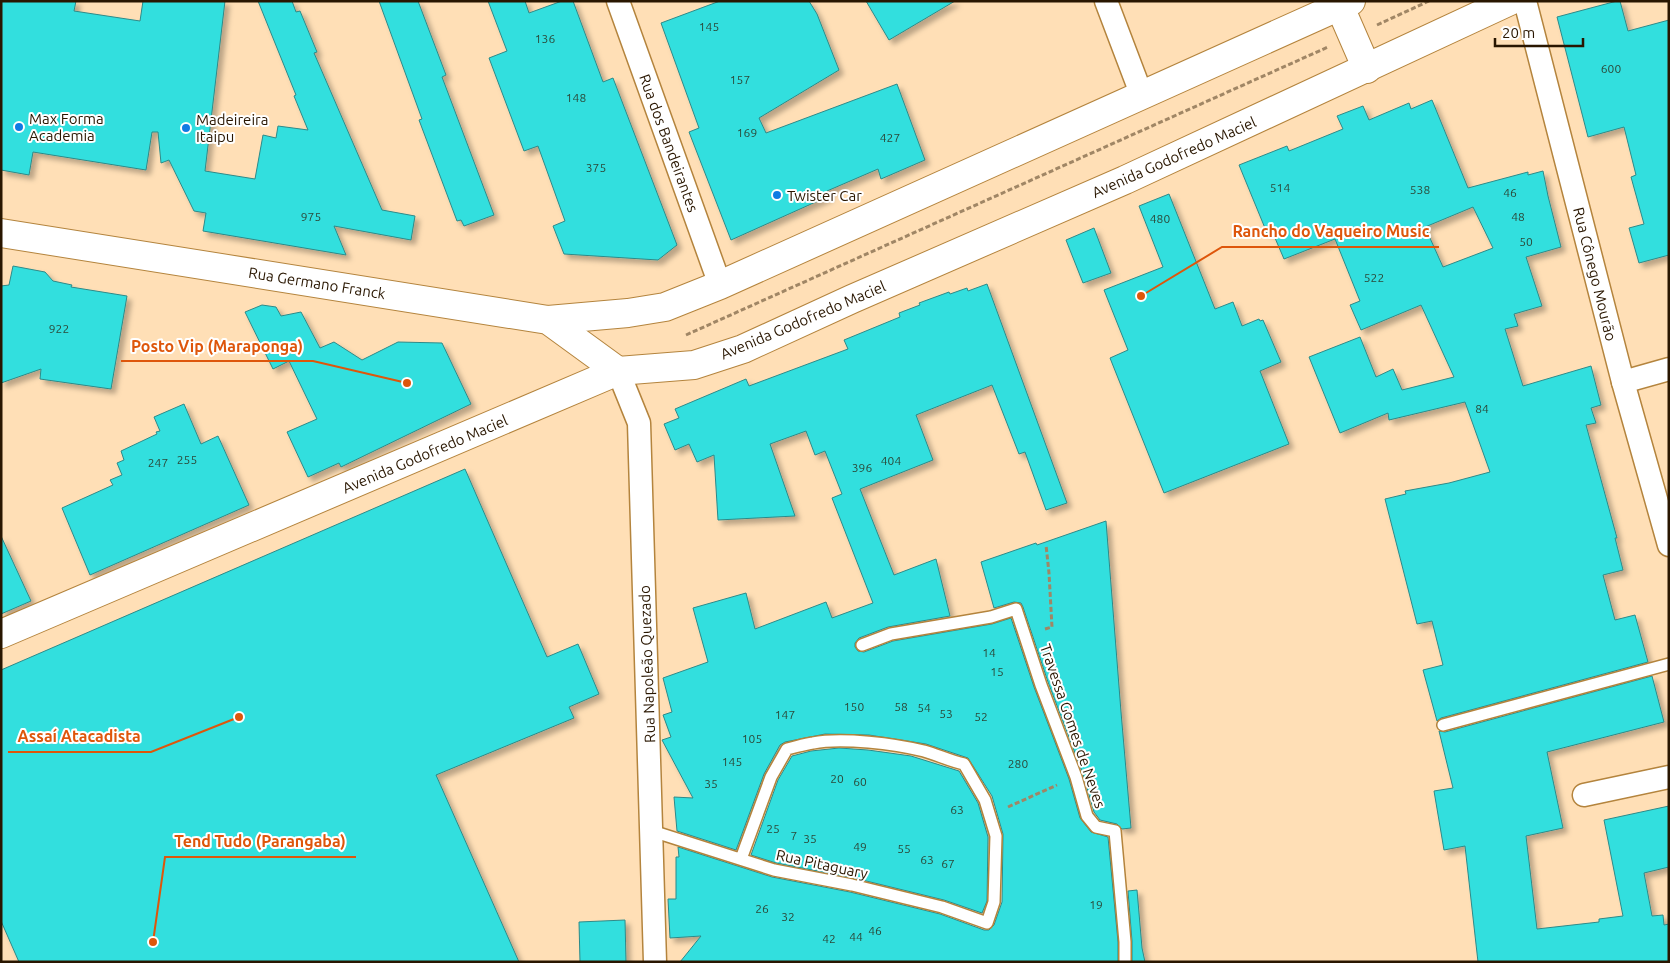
<svg xmlns="http://www.w3.org/2000/svg" width="1670" height="963" font-family="Ubuntu,sans-serif">
	<style>
		.building { fill: #32dfde; stroke: #2d8a89; fill-rule: evenodd; filter: url(#shadow) }
		.lines { fill: none; stroke-linecap: round; stroke-linejoin: round }
		.lane-casing { stroke: #b4843d; stroke-width: 14 }
		.street-casing { stroke: #b4843d; stroke-width: 25 }
		.primary-casing { stroke: #b4843d; stroke-width: 30 }
		.path { stroke: #a08665; stroke-width: 3; stroke-dasharray: 5 2.5; stroke-linecap: butt }
		.lane { stroke: #fff; stroke-width: 11 }
		.street { stroke: #fff; stroke-width: 22 }
		.primary { stroke: #fff; stroke-width: 28 }
		.poi-dot { fill: #107be3; stroke: #fff; stroke-width: 2 }
		.labels { text-anchor: middle; dominant-baseline: central; stroke-width: 4; stroke-linejoin: round; paint-order: stroke }
		.number-label { font-size: 12px; fill: #2b4838 }
		.poi-label { font-size: 15px; fill: #291600; stroke: #fff; text-anchor: start }
		.street-label { font-size: 15px; fill: #291600; stroke: #fff }
		.leader { fill: none; stroke: #de560b; stroke-width: 2 }
		.callout-dot { fill: #de560b; stroke: #fff; stroke-width: 2 }
		.callout-label { font-size: 16px; text-anchor: middle; font-weight: bold; fill: #de560b; stroke: #fff; stroke-width: 4; stroke-linejoin: round; paint-order: stroke }
	</style>
	<defs>
		<filter id="shadow"><feDropShadow dx="4.5" dy="4.5" stdDeviation="2.5" flood-color="#0004"/></filter>
	</defs>
	<rect width="100%" height="100%" fill="#ffdfb6"/>
	<g class="building">
		<path d="M1,1H76L74,11L140,21L143,1H225L205,171L255,179L263,135L276,138L278,126L308,130L294,96L296,95L258,1H292L296,12L300,11L317,52L314,53L382,210L415,216L411,240L334,226L346,255L203,231L206,213L194,211L169,160L161,163L158,132H152L146,170L33,152L29,175L1,170Z"/>
		<path d="M379,1H418L446,75L442,77L494,215L464,226L461,220L457,221L419,120L422,119Z"/>
		<path d="M488,1H525L529,13L562,1H573L603,82L613,78L677,245L658,260L564,254L553,226L565,221L538,146L524,151L489,58L507,51Z"/>
		<path d="M720,1H809L817,14L839,70L759,118L766,133L897,84L925,160L881,179L878,169L827,191L829,196L731,240L689,132L699,128L661,23Z"/>
		<path d="M866,1H955L889,40Z"/>
		<path d="M1617,1H1620L1628,31L1669,20V255L1639,263L1629,228L1644,224L1631,177L1636,175L1624,127L1588,137L1557,17Z"/>
		<path d="M1432,100L1468,188L1528,172V175L1543,171L1548,196L1561,247L1526,257L1542,306L1514,314L1518,326L1505,329L1523,386L1591,366L1601,405L1591,408L1596,423L1586,425L1617,538H1615L1623,570L1603,575L1615,620L1635,615L1648,662L1441,718L1437,721L1423,670L1443,665L1432,621L1417,624L1385,499L1406,494L1405,491L1449,483L1490,472L1465,402L1389,420L1388,413L1340,433L1309,357L1360,337L1376,377L1393,369L1402,390L1454,377L1421,305L1361,330L1350,305L1360,301L1335,239L1284,259L1272,231L1267,233L1239,165L1287,146L1289,151L1343,129L1337,116L1363,106L1369,120L1409,103L1411,109ZM1473,207L1493,248L1443,267L1425,227Z"/>
		<path d="M1169,194L1215,309L1233,302L1242,326L1259,319L1260,321L1263,320L1281,362L1260,371L1289,444L1164,493L1110,358L1128,350L1104,290L1163,267L1139,206Z"/>
		<path d="M1094,228L1111,273L1083,283L1066,240Z"/>
		<path d="M13,266L45,272L53,281L72,285L71,287L127,296L111,389L40,379L41,369L1,383V286L9,285Z"/>
		<path d="M987,284L1067,503L1046,510L1025,452L1019,454L992,385L916,415L933,460L860,489L894,575L936,559L950,616L888,627L859,638L855,643V647L858,651L864,652L893,641L992,624L1011,618L1034,687L1069,779L1080,818L1091,832L1108,837L1118,942V962H680L701,936L670,938L668,899H676V857H679L678,847L772,877L850,892L940,914L984,930H989L994,925L1002,902L1003,834L992,796L968,758L926,744L869,735L825,734L785,742L780,745L764,774L736,850L677,831L674,797L693,798L662,740L671,737L663,715L672,712L663,678L708,662L693,608L746,593L755,629L826,602L832,618L873,603L832,498L842,494L825,451L815,455L806,431L770,444L795,516L718,520L714,455L697,462L689,444L675,450L664,424L679,418L675,409L746,379L749,386L848,349L844,340L900,317L899,313L920,305L919,303L949,292L950,294L967,288L968,291Z"/>
		<path d="M262,305L276,307L281,316L301,312L320,348L334,342L362,360L398,342L442,343L471,404L341,467L339,463L308,477L287,432L317,419L289,361L273,369L245,312Z"/>
		<path d="M184,404L201,444L218,436L249,505L90,575L62,508L113,485L110,480L122,475L117,463L124,460L121,451L157,434L156,432L160,431L154,417Z"/>
		<path d="M465,469L547,657L578,644L599,694L569,707L574,718L436,775L519,962H19L1,921V670Z"/>
		<path d="M1106,521L1121,712L1131,828L1122,829L1117,824L1100,820L1094,812L1083,774L1048,682L1023,607L1021,603L1014,602L994,608L981,562L1036,543L1037,545Z"/>
		<path d="M1,536L31,601L1,614Z"/>
		<path d="M1652,676L1664,722L1547,752L1563,828L1526,836L1537,929L1599,922V919L1623,916L1604,820L1669,806V867L1644,873L1652,916L1663,915L1664,925L1669,924V962H1478L1465,846L1444,850L1434,791L1453,788L1439,731L1445,732Z"/>
		<path d="M839,748L868,750L911,756L959,771L978,803L988,837L987,901L982,913L944,900L854,878L776,863L751,855L778,780L792,756L811,751Z"/>
		<path d="M1137,890L1142,948L1145,962H1132V941L1128,891Z"/>
		<path d="M625,920L626,962H580L579,922Z"/>
	</g>
	<g class="lines">
		<defs>
			<g id="lane">
				<path d="M862,645L891,634L991,617L1016,609L1041,685L1076,777L1087,816L1096,827L1115,831L1125,942V962"/>
				<path d="M1443,725L1669,664"/>
				<path d="M652,831L774,870L852,885L942,907L987,923L994,902L996,836L985,800L964,764C950,761 938,755 924,751C895,744 842,737 813,743C805,744 796,747 787,749L771,777L741,859"/>
			</g>
			<g id="street">
				<path d="M618,1L720,285"/>
				<path d="M1106,1L1142,96"/>
				<path d="M1525,1L1623,382L1669,545"/>
				<path d="M618,371L639,423L655,962"/>
				<path d="M1623,382L1669,369"/>
				<path d="M1584,795L1669,777"/>
			</g>
			<g id="primary">
				<path d="M1340,7L1367,69"/>
				<path d="M1,233L548,320L618,371"/>
				<path d="M548,320L628,313L665,307L720,285L1351,1"/>
				<path d="M1,634L618,371L694,365L743,349L852,299L1125,180L1510,1"/>
			</g>
		</defs>
		<use href="#lane" class="lane-casing"/>
		<use href="#street" class="street-casing"/>
		<use href="#primary" class="primary-casing"/>
		<g class="path">
			<path d="M1377,25L1429,1"/>
			<path d="M686,335L1328,47"/>
			<path d="M1045,629L1052,627L1049,573L1046,545"/>
			<path d="M1008,807L1057,785"/>
		</g>
		<use href="#lane" class="lane"/>
		<use href="#street" class="street"/>
		<use href="#primary" class="primary"/>
	</g>
	<g class="poi-dot">
		<circle cx="19" cy="127" r="5"/>
		<circle cx="186" cy="128" r="5"/>
		<circle cx="777" cy="195" r="5"/>
	</g>
	<g class="labels">
		<g class="number-label">
			<text x="709" y="26">145</text>
			<text x="545" y="38">136</text>
			<text x="1611" y="68">600</text>
			<text x="740" y="79">157</text>
			<text x="576" y="97">148</text>
			<text x="747" y="132">169</text>
			<text x="890" y="137">427</text>
			<text x="596" y="167">375</text>
			<text x="1280" y="187">514</text>
			<text x="1420" y="189">538</text>
			<text x="1510" y="192">46</text>
			<text x="311" y="216">975</text>
			<text x="1518" y="216">48</text>
			<text x="1160" y="218">480</text>
			<text x="1526" y="241">50</text>
			<text x="1374" y="277">522</text>
			<text x="59" y="328">922</text>
			<text x="1482" y="408">84</text>
			<text x="187" y="459">255</text>
			<text x="891" y="460">404</text>
			<text x="158" y="462">247</text>
			<text x="862" y="467">396</text>
			<text x="989" y="652">14</text>
			<text x="997" y="671">15</text>
			<text x="854" y="706">150</text>
			<text x="901" y="706">58</text>
			<text x="924" y="707">54</text>
			<text x="946" y="713">53</text>
			<text x="785" y="714">147</text>
			<text x="981" y="716">52</text>
			<text x="752" y="738">105</text>
			<text x="732" y="761">145</text>
			<text x="1018" y="763">280</text>
			<text x="837" y="778">20</text>
			<text x="860" y="781">60</text>
			<text x="711" y="783">35</text>
			<text x="957" y="809">63</text>
			<text x="773" y="828">25</text>
			<text x="794" y="835">7</text>
			<text x="810" y="838">35</text>
			<text x="860" y="846">49</text>
			<text x="904" y="848">55</text>
			<text x="927" y="859">63</text>
			<text x="948" y="863">67</text>
			<text x="1096" y="904">19</text>
			<text x="762" y="908">26</text>
			<text x="788" y="916">32</text>
			<text x="875" y="930">46</text>
			<text x="856" y="936">44</text>
			<text x="829" y="938">42</text>
		</g>
		<g class="poi-label">
			<text x="29" y="118">Max Forma<tspan x="29" dy="17">Academia</tspan></text>
			<text x="196" y="119">Madeireira<tspan x="196" dy="17">Itaipu</tspan></text>
			<text x="787" y="195">Twister Car</text>
		</g>
		<g class="street-label">
			<text transform="translate(669 143) rotate(70)">Rua dos Bandeirantes</text>
			<text transform="translate(1174 157) rotate(-24)">Avenida Godofredo Maciel</text>
			<text transform="translate(1595 274) rotate(76)">Rua Cônego Mourão</text>
			<text transform="translate(317 283) rotate(9)">Rua Germano Franck</text>
			<text transform="translate(803 320) rotate(-23)">Avenida Godofredo Maciel</text>
			<text transform="translate(425 454) rotate(-23)">Avenida Godofredo Maciel</text>
			<text transform="translate(647 664) rotate(-92)">Rua Napoleão Quezado</text>
			<text transform="translate(1073 726) rotate(71)">Travessa Gomes de Neves</text>
			<text transform="translate(822 864) rotate(12)">Rua Pitaguary</text>
		</g>
	</g>
	<path class="leader" d="M1141 296L1222 247H1439M407 383L313 361H121M239 717L151 752H8M153 942L165 857H356"/>
	<g class="callout-dot">
		<circle cx="1141" cy="296" r="5"/>
		<circle cx="407" cy="383" r="5"/>
		<circle cx="239" cy="717" r="5"/>
		<circle cx="153" cy="942" r="5"/>
	</g>
	<g class="callout-label">
		<text x="1331" y="237">Rancho do Vaqueiro Music</text>
		<text x="217" y="352">Posto Vip (Maraponga)</text>
		<text x="79" y="742">Assaí Atacadista</text>
		<text x="260" y="847">Tend Tudo (Parangaba)</text>
	</g>
	<rect width="1670" height="963" fill="none" stroke="#291600" stroke-width="5"/>
	<path d="M1495 38v8h88v-8" fill="none" stroke="#291600" stroke-width="2.5"/>
	<text x="1502" y="38" font-size="15" fill="#291600" stroke="#ffffff" stroke-width="4" paint-order="stroke">20 m</text>
</svg>
